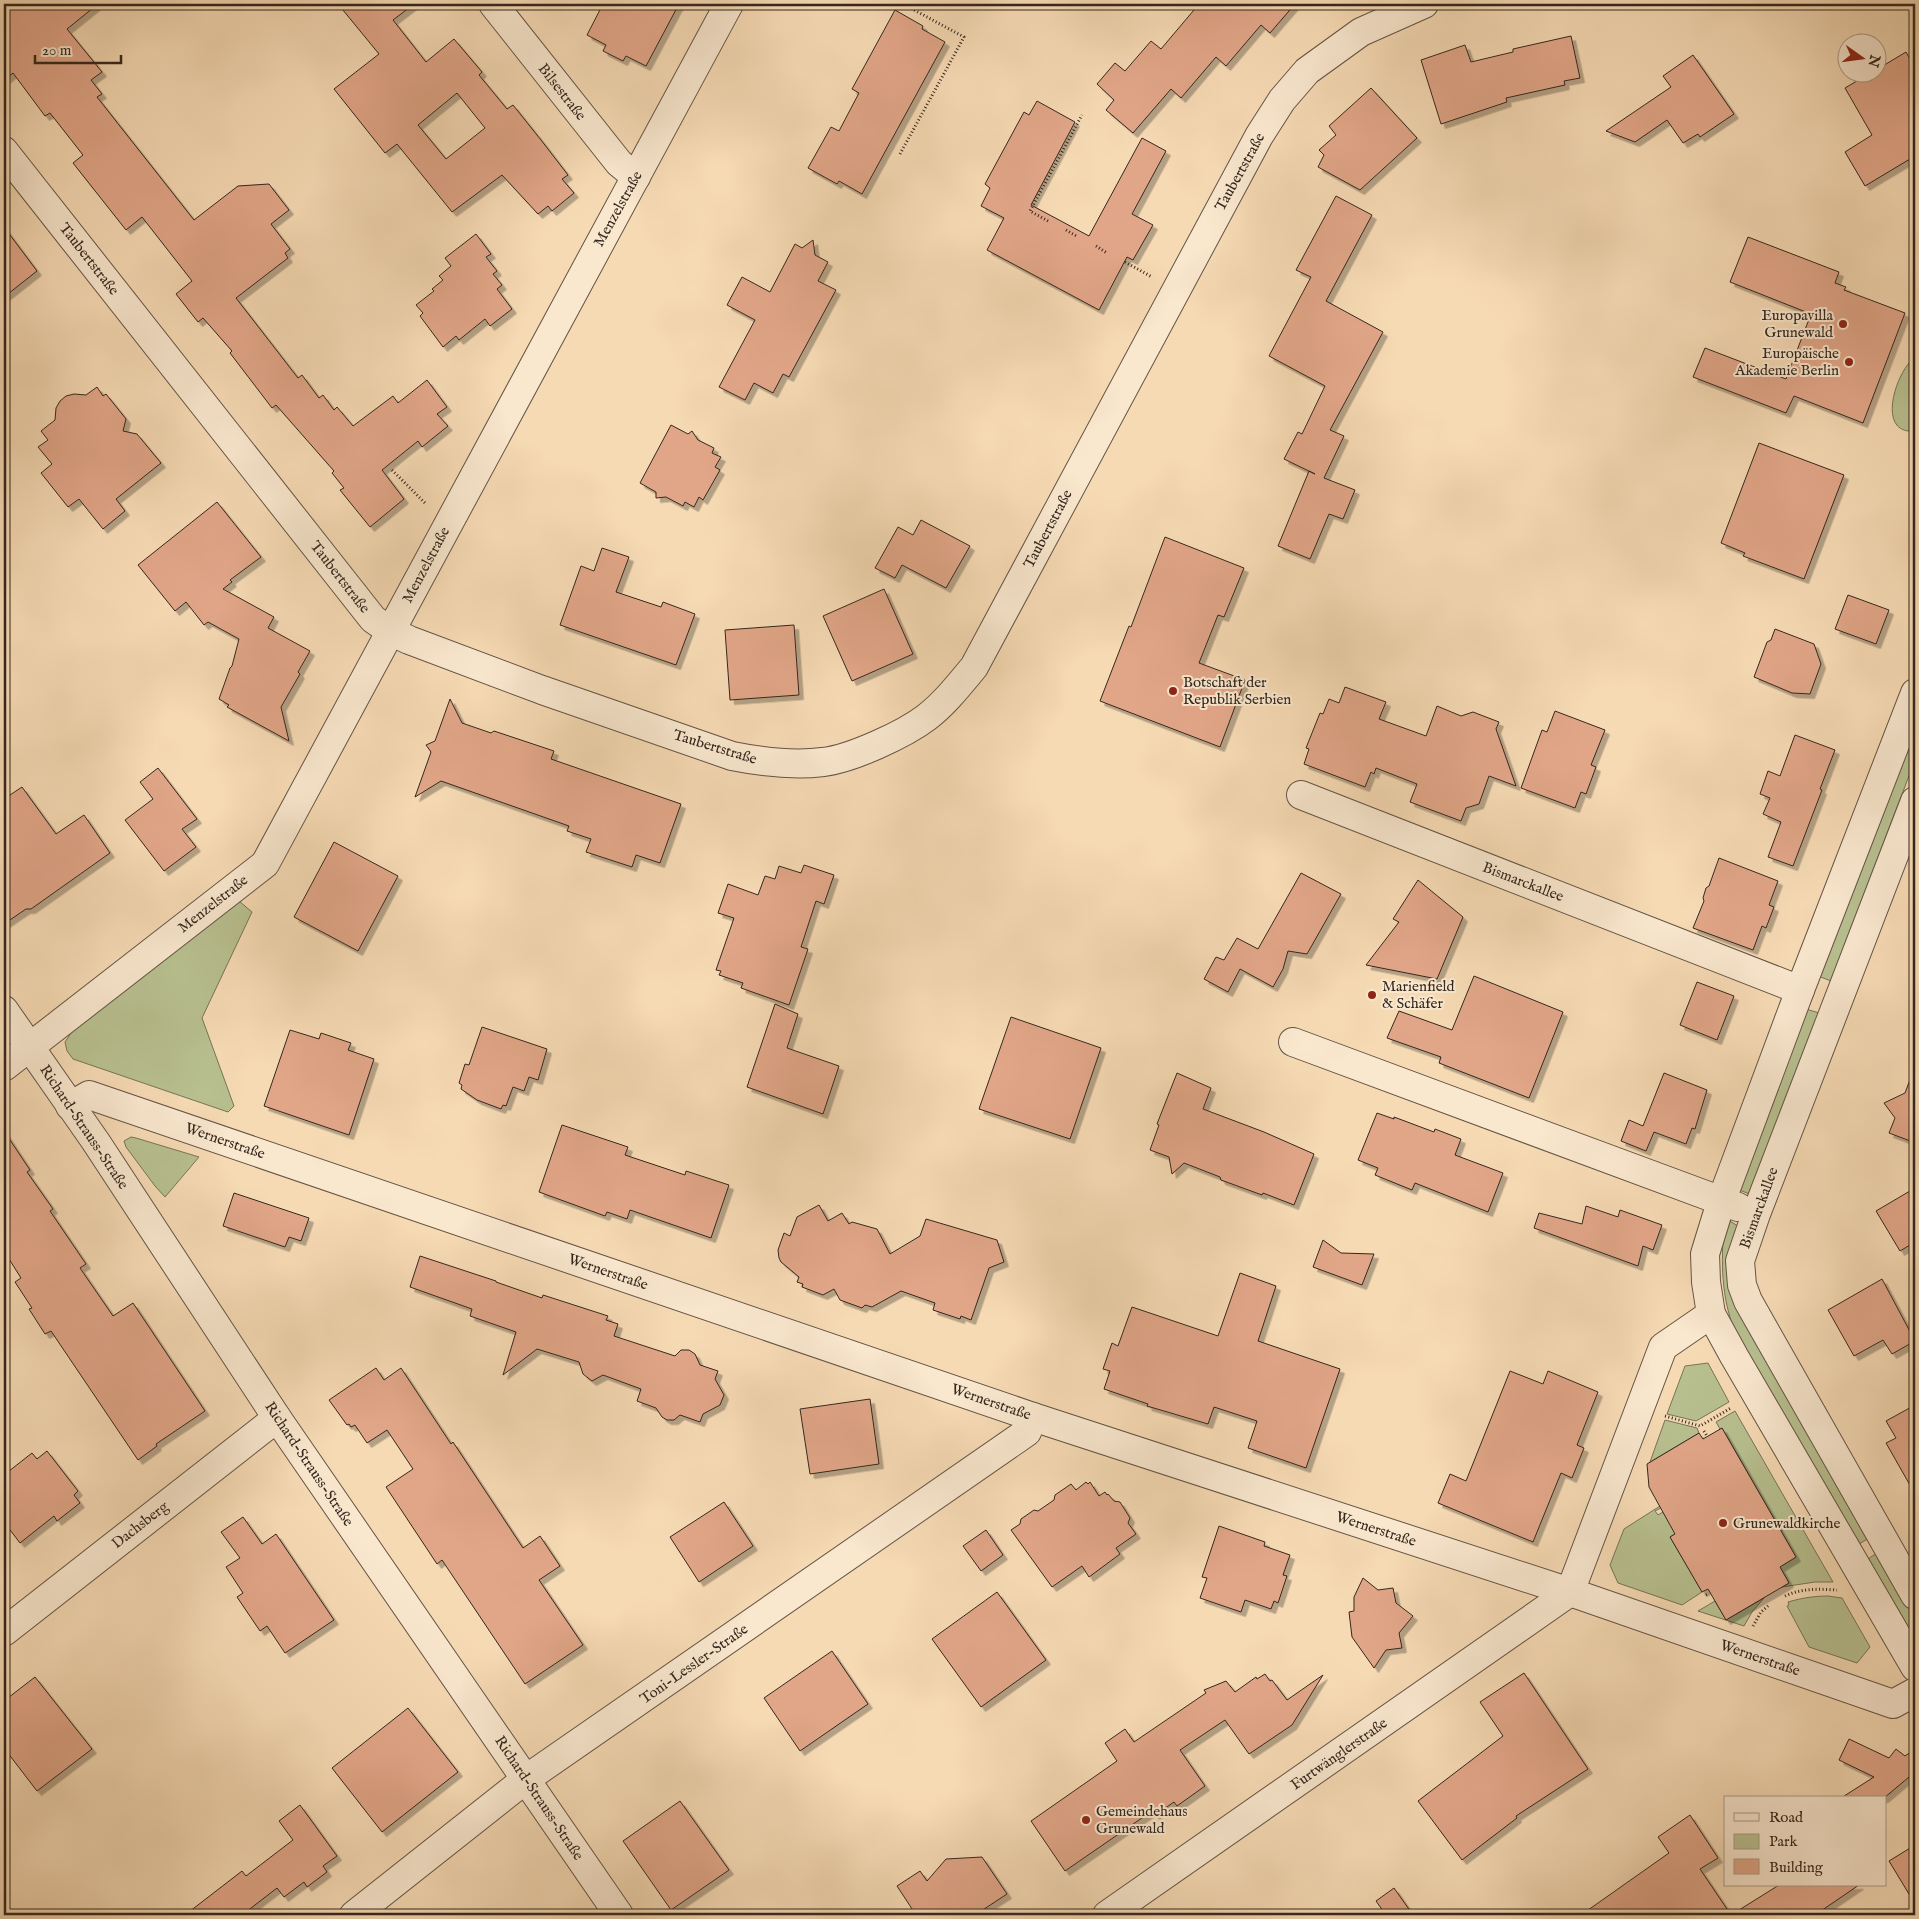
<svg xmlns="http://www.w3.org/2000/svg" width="1919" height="1919" font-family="'IM FELL English',serif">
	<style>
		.green { fill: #b8c090; stroke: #767457 }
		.building { fill: #e1a688; stroke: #34271e; fill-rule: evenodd; filter: url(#shadow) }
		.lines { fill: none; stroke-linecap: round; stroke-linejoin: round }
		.minor-casing { stroke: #645444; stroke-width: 30 }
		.path { stroke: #34271e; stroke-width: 3; stroke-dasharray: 1 2.5; stroke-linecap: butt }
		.minor { stroke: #f9e7ce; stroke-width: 28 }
		.poi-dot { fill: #8f2418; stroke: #f9e7ce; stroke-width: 2 }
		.labels { text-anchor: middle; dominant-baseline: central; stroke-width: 4; stroke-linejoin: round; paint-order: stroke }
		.street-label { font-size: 15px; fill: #34271e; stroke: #f9e7ce }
		.poi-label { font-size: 15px; fill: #34271e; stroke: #f9e7ce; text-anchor: start }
	</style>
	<defs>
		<filter id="shadow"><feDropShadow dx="4.5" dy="4.5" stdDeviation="0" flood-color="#0004"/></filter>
	</defs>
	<rect width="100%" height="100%" fill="#f6dab4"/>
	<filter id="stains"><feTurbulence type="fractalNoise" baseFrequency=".004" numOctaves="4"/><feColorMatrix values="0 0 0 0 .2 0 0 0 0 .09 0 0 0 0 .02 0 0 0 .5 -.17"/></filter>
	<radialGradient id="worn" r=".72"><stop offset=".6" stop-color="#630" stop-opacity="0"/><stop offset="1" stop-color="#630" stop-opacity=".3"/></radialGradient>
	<g class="green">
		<path d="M1915,357V431C1875,435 1896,371 1915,357Z"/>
		<path d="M1908,737L1915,739V760L1831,981L1818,976Z"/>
		<path d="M239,901L252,912L202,1018L234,1106L228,1112L73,1059L67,1051L65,1042L73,1030Z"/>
		<path d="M1806,1009L1819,1013L1750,1194L1739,1190Z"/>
		<path d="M131,1137L136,1138L199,1157L165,1197L155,1186L126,1147L124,1141Z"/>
		<path d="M1728,1220L1738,1226L1730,1253L1869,1538L1856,1546L1735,1332C1721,1296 1721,1263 1724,1226Z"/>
		<path d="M1708,1363L1729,1402L1696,1421L1667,1414L1685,1366Z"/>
		<path d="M1735,1411L1833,1582H1815L1782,1587L1789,1583L1780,1567L1796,1557L1722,1428L1720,1429L1716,1422Z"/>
		<path d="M1665,1420L1697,1428L1699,1433L1650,1462Z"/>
		<path d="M1660,1506L1661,1508L1655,1511L1658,1515L1663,1512L1676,1533L1670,1537L1702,1592L1682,1605L1618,1583L1610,1565L1624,1529Z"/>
		<path d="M1877,1553L1915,1619V1649L1865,1561Z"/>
		<path d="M1828,1596L1842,1598L1870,1647L1857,1663L1809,1647L1787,1606L1789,1605L1788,1602C1802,1598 1814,1596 1828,1596Z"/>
		<path d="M1764,1598L1752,1612L1744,1626L1698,1611L1715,1601L1726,1620Z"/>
	</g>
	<g class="building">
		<path d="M15,4H98L67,29L102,72L91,80L102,94L97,97L194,220L238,186L269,184L289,210L271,224L290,249L285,253L288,258L236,298L298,378L302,375L319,398L323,395L334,410L337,407L353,426L393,396L398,403L427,380L447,407L437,414L448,426L422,447L418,441L382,470L404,499L370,527L340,490L344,488L332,473L334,471L276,405L272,408L230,353L232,351L203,318L198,322L176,294L192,281L142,217L126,230L73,163L83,155L50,113L45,116L13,73L4,80V12Z"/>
		<path d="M338,4H414L393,20L426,62L454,39L482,72L479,75L507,109L513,105L541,140L568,175L562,179L574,193L552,211L548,206L538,214L502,175L452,212L397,144L385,153L334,89L379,54ZM457,93L485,128L446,159L418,125Z"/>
		<path d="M603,4H679L646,66L626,56L623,61L603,51L606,45L587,35Z"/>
		<path d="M1199,4H1295L1270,33L1261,25L1226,66L1216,57L1181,98L1171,89L1133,133L1106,110L1114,100L1097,84L1115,63L1125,71L1151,41L1161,49Z"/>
		<path d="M895,10L923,26L922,29L945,42L862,194L839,181L837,184L808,168L831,127L839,131L859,93L852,89Z"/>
		<path d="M1571,36L1580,78L1564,81L1565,85L1506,98L1507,102L1441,124L1421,60L1465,45L1471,62L1513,52V49Z"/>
		<path d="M1906,52L1915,68V156L1865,186L1845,152L1872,135L1845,88L1872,72H1876V70Z"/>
		<path d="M1693,55L1734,114L1700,137L1698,134L1683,143L1667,120L1635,142L1606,131L1671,87L1663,76Z"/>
		<path d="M1371,88L1417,138L1360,190L1318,167L1324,155L1319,150L1336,135L1329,126Z"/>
		<path d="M1037,101L1075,122L1031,205L1089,236L1142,138L1166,151L1132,214L1153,225L1133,260L1127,257L1099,310L987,250L1004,218L981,206L990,188L985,184L1024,112L1029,115Z"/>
		<path d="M1336,196L1372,215L1326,301L1383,332L1330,430L1344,436L1324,478L1355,490L1343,519L1329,514L1310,559L1278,546L1309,471L1315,474L1284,459L1298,432L1302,434L1325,386L1269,356L1311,277L1296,270Z"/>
		<path d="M4,227L37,271L4,297Z"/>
		<path d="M476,234L491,254L486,257L497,271L493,274L502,285L497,289L512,309L490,326L485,319L459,340L456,336L443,347L420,316L423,313L416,305L434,291L432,289L443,280L439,276L451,266L445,258Z"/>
		<path d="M1748,237L1839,272L1835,283L1846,287L1844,290L1905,313L1863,423L1794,396L1786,413L1693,377L1705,348L1786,379L1811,314L1730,282Z"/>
		<path d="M813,240L815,255L828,262L818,281L836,290L789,377L783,374L773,393L754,383L745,400L719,387L755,320L727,305L742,277L770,292L795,244L802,248Z"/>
		<path d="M97,387L103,396L106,394L126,419L123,431L137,434L161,463L116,499L125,511L103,529L79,499L68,507L41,473L52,464L38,447L48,440L41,431L55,420L56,408L60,401L66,396L74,394L86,395Z"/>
		<path d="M671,425L688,434L692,431L698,440L714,448L712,453L721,457L715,467L720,470L703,500L699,497L694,507L685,502L683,506L666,497L656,498V492L640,483Z"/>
		<path d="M1759,443L1844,475L1804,579L1743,556L1745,553L1721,543Z"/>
		<path d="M217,502L261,557L230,580L232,582L223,589L274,617L268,628L310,651L298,672L300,674L281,707L289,741L227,707L229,705L219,699L230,668L232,666L239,639L208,622L204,625L186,602L175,611L138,565Z"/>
		<path d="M921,520L970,546L946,588L902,565L895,578L875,568L898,527L913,535Z"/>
		<path d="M1165,537L1244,568L1224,617L1218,615L1199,663L1245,680L1220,747L1100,701L1129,626L1131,627Z"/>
		<path d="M602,548L629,557L616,592L661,607L663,602L695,614L676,665L560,625L581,566L594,571Z"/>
		<path d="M884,589L913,654L852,681L823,616Z"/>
		<path d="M1848,595L1889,610L1876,644L1835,629Z"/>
		<path d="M794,625L799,695L730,700L725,630Z"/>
		<path d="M1775,629L1814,644L1821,664L1810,694L1792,693L1754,677L1767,642L1771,640Z"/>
		<path d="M1345,687L1386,702L1379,719L1426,736L1437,706L1461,716L1473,712L1499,722L1496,729L1516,786L1489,776L1479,804L1466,808L1461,821L1410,802L1417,784L1376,768L1374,774L1371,772L1365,787L1304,764L1309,749L1306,748L1320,713L1323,714L1329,699L1339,703Z"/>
		<path d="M450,699L462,723L491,733L494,731L554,751L551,759L681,804L660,863L636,855L632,867L586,852L591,839L567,831L569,826L441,781L415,797L431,752L426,745L435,741Z"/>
		<path d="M1555,711L1605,730L1591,765L1596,767L1586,794L1581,792L1575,808L1521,788L1542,730L1547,732Z"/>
		<path d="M1795,735L1835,750L1820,789L1822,790L1793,866L1768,857L1781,822L1763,814L1770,798L1760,794L1768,771L1780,776Z"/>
		<path d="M158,768L197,819L182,829L196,847L164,871L125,820L153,799L140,782Z"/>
		<path d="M22,787L56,834L84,815L110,853L31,909H26L4,924V799Z"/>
		<path d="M334,842L398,876L358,951L294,917Z"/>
		<path d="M1719,858L1778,881L1769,905L1774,907L1766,928L1762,926L1753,950L1693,928L1704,901L1703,898L1706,888L1709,886Z"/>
		<path d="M804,865L834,875L824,904L816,901L801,947L808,949L789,1005L741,988L743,983L719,975L721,971L716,970L734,918L718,913L728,884L758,895L765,876L775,879L779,866L801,873Z"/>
		<path d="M1301,873L1341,894L1307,954L1288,951L1283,969L1273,987L1240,969L1228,992L1204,979L1216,957L1224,960L1237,938L1258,949Z"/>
		<path d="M1418,880L1463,917L1437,979L1366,965L1399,922L1393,919Z"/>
		<path d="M1474,976L1563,1012L1529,1098L1439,1063L1441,1057L1387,1038L1399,1011L1452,1030Z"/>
		<path d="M1697,982L1734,996L1717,1040L1680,1025Z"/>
		<path d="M775,1004L798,1014L787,1048L839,1066L823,1114L747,1087Z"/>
		<path d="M1011,1017L1101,1048L1070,1139L979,1109Z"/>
		<path d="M482,1027L547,1049L538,1080L529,1077L524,1091L513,1087L506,1106L503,1105L501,1109L477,1100L461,1089L462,1085L459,1083L465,1064L469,1065Z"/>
		<path d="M290,1030L319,1039L321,1033L351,1043L348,1050L374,1059L349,1135L264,1106Z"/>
		<path d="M1914,1069L1915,1070V1145L1913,1142L1889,1133L1895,1118L1884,1103L1905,1093Z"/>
		<path d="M1177,1073L1211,1088L1203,1109L1264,1132L1314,1154L1294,1205L1263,1193L1262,1195L1221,1180L1220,1177L1184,1163L1172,1174L1169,1157L1150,1150L1159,1125L1157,1124Z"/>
		<path d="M1664,1073L1707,1090L1695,1129L1692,1128L1686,1144L1654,1132L1646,1151L1621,1141L1629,1120L1643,1126Z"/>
		<path d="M1377,1113L1394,1119V1117L1434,1132L1435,1129L1461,1139L1455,1155L1503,1173L1488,1212L1415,1183L1412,1190L1375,1175L1378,1168L1358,1160Z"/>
		<path d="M562,1125L628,1147L625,1155L685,1175L686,1171L729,1185L711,1238L630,1210L627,1219L607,1212L605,1216L539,1192Z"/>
		<path d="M4,1131L30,1170L27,1172L53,1209L50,1211L86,1264L80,1268L113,1316L133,1303L205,1411L156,1444L157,1446L138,1460L51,1331L45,1334L29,1309L32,1308L15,1282L21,1278L4,1251Z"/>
		<path d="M1915,1188V1242L1900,1251L1876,1211Z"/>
		<path d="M234,1193L309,1218L301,1241L289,1237L285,1247L223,1226Z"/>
		<path d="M819,1205L828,1221L842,1213L849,1224L852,1222L877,1229L890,1254L920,1236L926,1219L997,1240L1004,1262L989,1268L971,1320L961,1316L960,1319L933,1310L935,1303L901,1291L872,1307L865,1305L862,1308L840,1300L834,1289L823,1295L802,1287L803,1284L797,1282L799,1277L781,1262L779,1258L778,1250L784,1233L790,1236L797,1217Z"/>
		<path d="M1586,1206L1618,1217L1620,1210L1662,1225L1653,1250L1643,1246L1638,1266L1534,1228L1539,1213L1582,1224Z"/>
		<path d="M1323,1240L1341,1253L1374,1254L1362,1285L1313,1267Z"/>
		<path d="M420,1256L496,1281V1282L542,1298L543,1295L608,1316L606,1320L618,1324L614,1336L675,1356L681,1350H689L695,1354L700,1365L718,1371L715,1379L724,1395L720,1405L703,1414L700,1422L680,1415L674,1420H667L662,1417L656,1408L637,1401L641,1389L603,1375L592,1381L583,1374L579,1362L537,1349L503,1375L516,1332L470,1316L472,1309L410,1287Z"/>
		<path d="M1240,1273L1276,1286L1258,1341L1340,1369L1306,1468L1248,1448L1257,1421L1214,1407L1208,1424L1147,1406L1148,1404L1104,1389L1110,1371L1103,1369L1112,1343L1118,1346L1132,1307L1218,1336Z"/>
		<path d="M1882,1279L1915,1341L1892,1354L1883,1340L1854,1356L1828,1310Z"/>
		<path d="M376,1368L384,1380L401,1368L451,1444L453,1442L523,1548L540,1536L560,1566L539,1580L583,1645L525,1684L442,1560L437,1564L386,1487L413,1469L387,1430L367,1443L355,1425L351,1427L349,1424L347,1425L329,1400Z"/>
		<path d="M1510,1371L1543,1384L1548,1371L1598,1392L1577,1445L1584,1448L1572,1478L1561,1473L1533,1542L1438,1503L1450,1474L1466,1481Z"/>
		<path d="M870,1399L879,1464L810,1474L800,1409Z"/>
		<path d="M1915,1405V1494L1886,1443L1896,1438L1886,1421Z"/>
		<path d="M1722,1428L1796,1557L1780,1567L1789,1583L1726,1620L1708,1589L1702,1592L1670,1537L1675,1534L1649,1487L1647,1464L1699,1433L1703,1439Z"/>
		<path d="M47,1451L78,1491L74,1495L80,1503L57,1521L54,1516L20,1543L4,1522V1475L32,1453L37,1459Z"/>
		<path d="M1086,1482L1088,1484L1090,1482L1099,1496L1105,1492L1107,1495L1108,1494L1114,1501L1120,1502L1130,1518L1128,1523L1136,1534L1116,1548L1120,1554L1089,1577L1082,1566L1052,1587L1011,1530L1020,1524L1021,1519L1034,1510L1038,1511L1054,1500L1055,1495L1071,1484L1076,1490Z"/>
		<path d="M724,1502L753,1546L699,1582L670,1537Z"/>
		<path d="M243,1517L262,1544L276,1534L334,1620L285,1653L267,1626L260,1631L237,1597L243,1593L226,1567L240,1558L221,1532Z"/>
		<path d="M1219,1526L1265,1542L1264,1546L1290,1555L1283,1575L1287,1576L1278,1603L1274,1601L1271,1609L1245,1600L1241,1612L1200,1598L1207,1578L1202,1577Z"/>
		<path d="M986,1530L1003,1555L981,1571L963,1546Z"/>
		<path d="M1363,1578L1378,1590L1393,1588L1396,1603L1413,1616L1399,1633L1402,1648L1386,1650L1374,1668L1352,1637L1349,1612L1354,1611V1597Z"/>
		<path d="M997,1592L1046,1660L981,1707L932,1639Z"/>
		<path d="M832,1651L868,1704L800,1751L764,1698Z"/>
		<path d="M1524,1673L1588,1769L1516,1816L1517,1818L1462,1860L1418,1801L1503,1736L1480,1702Z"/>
		<path d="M1265,1674L1270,1681L1272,1680L1287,1700L1323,1675L1292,1725L1249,1754L1225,1720L1180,1750L1205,1786L1177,1806L1174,1802L1155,1815L1152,1811L1065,1871L1031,1821L1117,1761L1105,1743L1125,1729L1134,1742L1206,1693L1204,1690L1226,1681L1235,1692L1256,1677L1257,1679Z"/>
		<path d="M35,1677L92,1749L37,1791L4,1748V1701Z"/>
		<path d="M408,1708L458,1772L382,1832L332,1768Z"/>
		<path d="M1849,1739L1889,1758L1896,1749L1905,1756L1915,1749V1772L1884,1798H1841L1874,1777L1839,1760Z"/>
		<path d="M680,1801L729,1870L671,1910L623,1841Z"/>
		<path d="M300,1805L337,1856L323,1866L327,1872L307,1887L304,1882L284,1897L277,1888L242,1915H185L242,1871L246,1876L293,1840L279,1821Z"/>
		<path d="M1690,1815L1718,1858L1700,1869L1731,1915L1779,1885H1859L1815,1915H1581L1669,1853L1658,1837Z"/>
		<path d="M1915,1845V1904L1889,1861Z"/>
		<path d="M982,1857L1007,1894L975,1915H916L897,1886L920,1871L927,1881L946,1859Z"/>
		<path d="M1394,1888L1413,1915H1386L1376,1901Z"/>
	</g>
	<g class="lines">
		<defs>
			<g id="minor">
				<path d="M493,4L619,163L636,177"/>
				<path d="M4,151L373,619L390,631L409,640L542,690L732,756C762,762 792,766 823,762C851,759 905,734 927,717C945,703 959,685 974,667L1259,136L1282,100L1307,71L1361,32L1424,4"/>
				<path d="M1915,693L1800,990L1721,1202L1705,1254L1706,1282L1711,1314L1734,1356L1915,1667"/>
				<path d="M1301,795L1800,990"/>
				<path d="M1915,801L1756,1214L1740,1261L1742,1285L1748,1301L1915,1595"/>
				<path d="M4,1010L96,1142L277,1418L619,1915"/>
				<path d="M1293,1042L1738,1207"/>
				<path d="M4,1067L265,864L729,4"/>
				<path d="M70,1106L89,1095L1033,1417L1570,1592L1893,1704L1915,1692"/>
				<path d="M1570,1592L1663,1347L1711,1314"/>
				<path d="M4,1632L277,1418"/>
				<path d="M354,1915L526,1779L1027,1432L1033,1417"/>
				<path d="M1107,1915L1570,1592"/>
			</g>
		</defs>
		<use href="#minor" class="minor-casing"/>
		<g class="path">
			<path d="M900,154L964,37L903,4"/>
			<path d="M1048,221L1030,211L1082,115"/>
			<path d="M1066,230L1078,237"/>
			<path d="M1096,246L1107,253"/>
			<path d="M1125,262L1152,277"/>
			<path d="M392,470L426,504"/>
			<path d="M1665,1416L1700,1426L1731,1408"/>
			<path d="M1704,1431L1707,1436"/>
			<path d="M1706,1595L1708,1594"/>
			<path d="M1785,1596C1802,1588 1819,1589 1837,1590"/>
			<path d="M1753,1626L1761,1612L1769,1605"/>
		</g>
		<use href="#minor" class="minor"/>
	</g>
	<g class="poi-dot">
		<circle cx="1843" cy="324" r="5"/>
		<circle cx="1849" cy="362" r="5"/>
		<circle cx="1173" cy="691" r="5"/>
		<circle cx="1372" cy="995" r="5"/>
		<circle cx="1723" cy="1523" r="5"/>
		<circle cx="1086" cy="1820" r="5"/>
	</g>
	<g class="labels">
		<g class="street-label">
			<text transform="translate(562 92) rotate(52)">Bilsestraße</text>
			<text transform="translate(1240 172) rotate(-61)">Taubertstraße</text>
			<text transform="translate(618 209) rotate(-61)">Menzelstraße</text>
			<text transform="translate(89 259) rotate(52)">Taubertstraße</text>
			<text transform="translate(1048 529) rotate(-62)">Taubertstraße</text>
			<text transform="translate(426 565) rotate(-62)">Menzelstraße</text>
			<text transform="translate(340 577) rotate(52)">Taubertstraße</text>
			<text transform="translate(715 747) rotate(17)">Taubertstraße</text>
			<text transform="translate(1523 882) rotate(21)">Bismarckallee</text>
			<text transform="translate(213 904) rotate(-38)">Menzelstraße</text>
			<text transform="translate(84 1127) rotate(56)">Richard-Strauss-Straße</text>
			<text transform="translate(225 1141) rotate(19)">Wernerstraße</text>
			<text transform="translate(1759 1208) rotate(-70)">Bismarckallee</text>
			<text transform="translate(608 1272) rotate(19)">Wernerstraße</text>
			<text transform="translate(991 1402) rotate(19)">Wernerstraße</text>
			<text transform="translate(309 1464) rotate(56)">Richard-Strauss-Straße</text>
			<text transform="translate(140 1525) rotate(-38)">Dachsberg</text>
			<text transform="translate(1376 1529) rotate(18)">Wernerstraße</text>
			<text transform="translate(1760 1658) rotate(19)">Wernerstraße</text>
			<text transform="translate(694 1664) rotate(-35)">Toni-Lessler-Straße</text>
			<text transform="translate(1339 1754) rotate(-35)">Furtwänglerstraße</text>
			<text transform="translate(539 1798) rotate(56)">Richard-Strauss-Straße</text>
		</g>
		<g class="poi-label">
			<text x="1833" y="315" text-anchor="end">Europavilla<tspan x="1833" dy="17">Grunewald</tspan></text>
			<text x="1839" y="353" text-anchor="end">Europäische<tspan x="1839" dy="17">Akademie Berlin</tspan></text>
			<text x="1183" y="682">Botschaft der<tspan x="1183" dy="17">Republik Serbien</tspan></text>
			<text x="1382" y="986">Marienfield<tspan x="1382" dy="17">&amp; Schäfer</tspan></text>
			<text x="1733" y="1523">Grunewaldkirche</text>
			<text x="1096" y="1811">Gemeindehaus<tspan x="1096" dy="17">Grunewald</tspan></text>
		</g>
	</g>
	<rect width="1919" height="1919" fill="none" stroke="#f6dab4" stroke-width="20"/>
	<rect x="5" y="5" width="1909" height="1909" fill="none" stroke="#34271e" stroke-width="2.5"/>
	<rect x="10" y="10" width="1899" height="1899" fill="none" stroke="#34271e"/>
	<rect x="1724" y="1796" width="162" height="90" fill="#f9e7ce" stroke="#aa9a88"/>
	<rect x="1734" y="1813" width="25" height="8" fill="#f9e7ce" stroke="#aa9a88"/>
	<text x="1769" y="1822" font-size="15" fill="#34271e">Road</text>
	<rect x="1734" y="1834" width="25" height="15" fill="#b8c090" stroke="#aa9a88"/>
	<text x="1769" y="1846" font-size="15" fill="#34271e">Park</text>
	<rect x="1734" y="1859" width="25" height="15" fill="#e1a688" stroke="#aa9a88"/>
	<text x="1769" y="1872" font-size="15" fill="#34271e">Building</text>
	<g transform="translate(1862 58) rotate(104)"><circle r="24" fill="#f9e7ce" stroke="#aa9a88"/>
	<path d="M0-4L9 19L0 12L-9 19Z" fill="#8f2418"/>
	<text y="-8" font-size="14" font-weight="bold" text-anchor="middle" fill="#34271e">N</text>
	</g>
	<path d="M35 55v8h86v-8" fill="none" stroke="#34271e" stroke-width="2.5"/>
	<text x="42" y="55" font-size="15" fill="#34271e" stroke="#f9e7ce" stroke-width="4" paint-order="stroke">20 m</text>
	<rect width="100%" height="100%" filter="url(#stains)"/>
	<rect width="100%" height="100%" fill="url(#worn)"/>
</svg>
